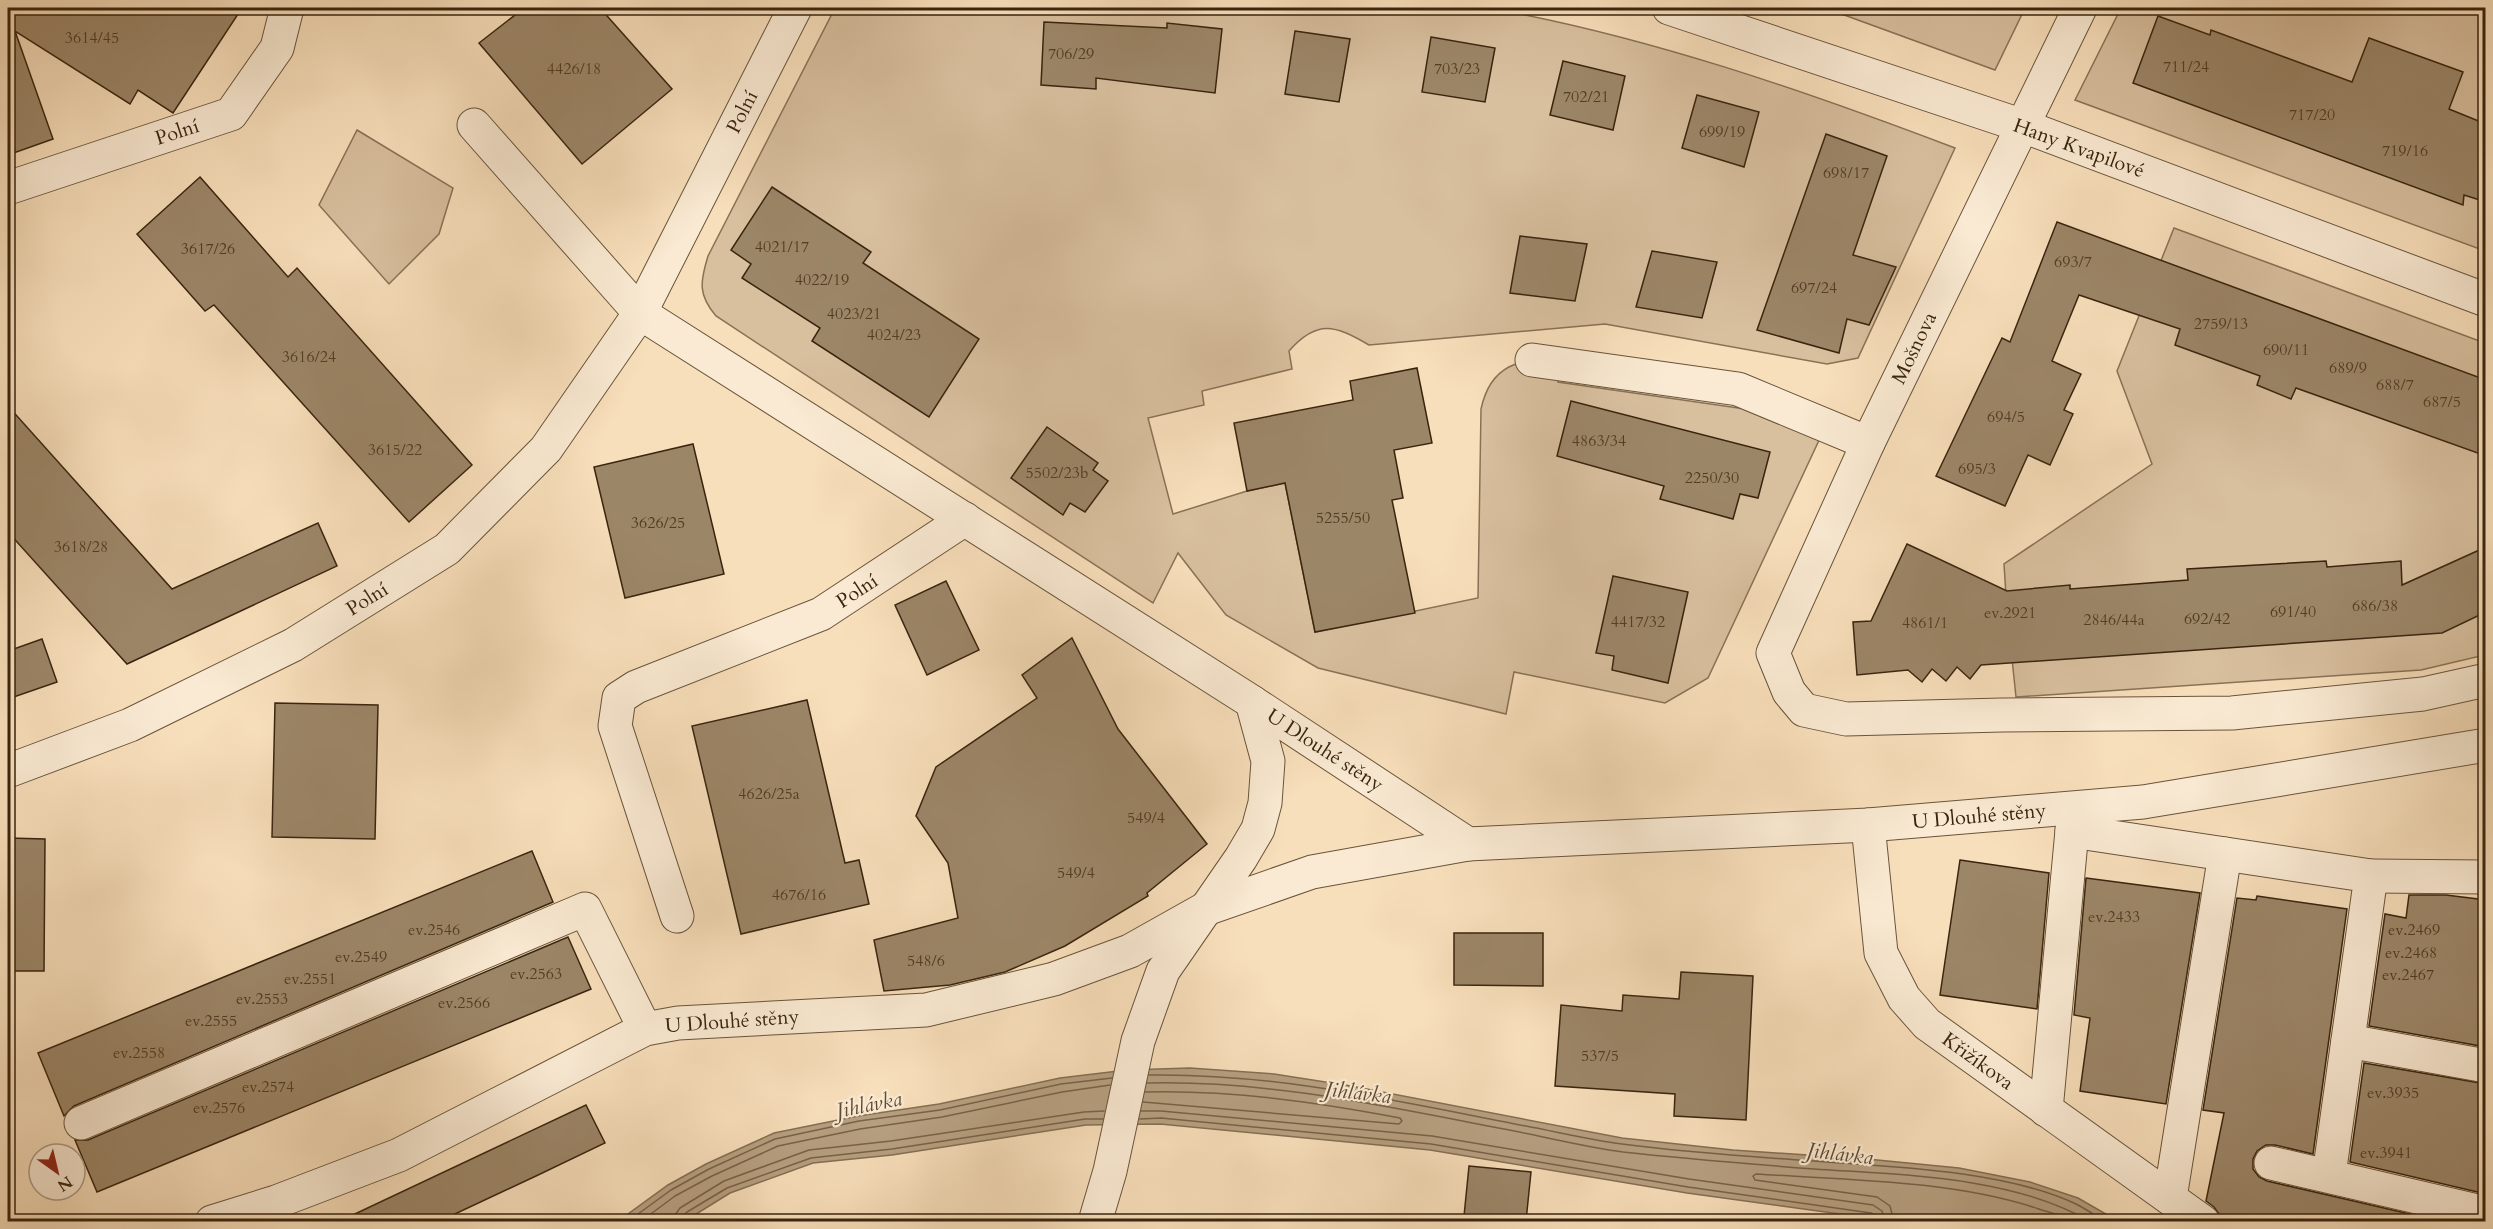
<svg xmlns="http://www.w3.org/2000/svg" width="2493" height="1229" font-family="Cardo,serif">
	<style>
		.green { fill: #d8bf9e; stroke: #887256; stroke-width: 1.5 }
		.water { fill: #b7a081; stroke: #856f53; stroke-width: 1.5 }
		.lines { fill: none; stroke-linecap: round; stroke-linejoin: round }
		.shore { stroke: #786248; stroke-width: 1.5 }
		.building { fill: #9c8668; stroke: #39250f; stroke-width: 1.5 }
		.minor-casing { stroke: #69543a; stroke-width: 35 }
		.minor { stroke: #faead3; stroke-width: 33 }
		.labels { text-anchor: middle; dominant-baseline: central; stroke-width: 4.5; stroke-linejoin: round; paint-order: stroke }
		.number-label { font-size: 16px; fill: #523d25 }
		.street-label { font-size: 20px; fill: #39250f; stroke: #faead3 }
		.water-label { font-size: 21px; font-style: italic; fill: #5f4a31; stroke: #faead3 }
	</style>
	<rect width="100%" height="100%" fill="#f8dfbb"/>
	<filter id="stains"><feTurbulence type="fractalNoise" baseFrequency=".00333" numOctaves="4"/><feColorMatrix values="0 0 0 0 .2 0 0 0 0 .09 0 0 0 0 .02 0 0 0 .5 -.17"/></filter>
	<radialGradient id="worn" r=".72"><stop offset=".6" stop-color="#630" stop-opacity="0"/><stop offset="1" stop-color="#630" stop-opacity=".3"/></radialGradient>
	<g class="green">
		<path d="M835,8H1489C1647,36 1805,91 1955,148L1858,358L1827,364L1605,324L1369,345C1335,325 1317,319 1289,351L1292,369L1202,391L1204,405L1148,418L1173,514L1247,491L1285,483L1315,632L1478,598L1481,409C1491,362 1522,360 1563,355L1558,382L1828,421L1708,678L1665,703L1514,672L1506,714L1318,668L1226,615L1178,553L1153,603L716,316C698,295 700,282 708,256Z"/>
		<path d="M1825,8H2025L1995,70Z"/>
		<path d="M2121,8H2485V251L2075,100Z"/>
		<path d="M357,130L453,188L439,234L389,284L319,205Z"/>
		<path d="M2174,228L2485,343V655L2421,670L2016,697L2007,611L2004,564L2152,464L2117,371Z"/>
	</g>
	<path class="water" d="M1190,1068L1274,1074L1351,1086L1622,1138L1733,1150L1867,1159L1959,1168L2030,1182L2078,1198L2118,1221H1891L1687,1193L1430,1150L1160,1124L1086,1125L892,1155L813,1163L730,1193L685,1221L617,1222L668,1185L706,1164L774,1133L858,1116L939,1104L1060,1078L1127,1070Z"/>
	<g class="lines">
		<g class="shore">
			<path d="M1149,1075C1277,1073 1401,1102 1526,1126C1558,1132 1590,1140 1622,1144C1690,1153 1758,1157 1827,1162C1902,1167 2008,1172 2076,1204C2086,1209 2096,1216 2106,1222"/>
			<path d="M1147,1083C1272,1080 1392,1108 1514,1131C1550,1138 1586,1147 1623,1152C1686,1159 1750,1164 1814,1169C1902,1175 2013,1176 2091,1222"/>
			<path d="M1143,1102L1399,1124L1402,1121L1400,1118C1315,1102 1232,1090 1145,1092"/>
			<path d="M1141,1111H1161L1432,1136L1689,1179L1873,1205L1882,1211L1885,1222"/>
			<path d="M1140,1119L1161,1118L1431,1144L1688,1187L1871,1213L1876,1216L1877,1222"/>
			<path d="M627,1222L671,1190L709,1169L775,1139L859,1121L940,1110L1061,1084L1112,1078"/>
			<path d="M640,1222L675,1196L712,1176L778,1146L860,1129L942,1117L1062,1092L1110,1085"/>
			<path d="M674,1222L675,1215L680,1208L724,1181L809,1150L891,1141L1084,1112L1104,1111"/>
			<path d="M682,1222L683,1216L687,1212L727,1188L811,1158L892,1149L1085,1119H1103"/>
			<path d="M1894,1222L1890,1206L1877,1197L1755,1180L1753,1176L1756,1174C1847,1180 1952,1180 2039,1209C2050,1213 2063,1215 2073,1222"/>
		</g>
	</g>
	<g class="building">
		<path d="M8,8H242L173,113L138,90L130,104L15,31L53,139L8,155Z"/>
		<path d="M524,8H600L672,89L582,164L479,43Z"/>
		<path d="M2158,16L2210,35L2211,30L2352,82L2369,38L2463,72L2449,109L2486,124V202L2464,195L2463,205L2133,83Z"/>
		<path d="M1044,22L1167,28V23L1222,29L1215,93L1096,78V89L1041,85Z"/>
		<path d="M1295,31L1350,39L1339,102L1285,94Z"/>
		<path d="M1431,37L1495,48L1485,102L1422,92Z"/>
		<path d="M1563,61L1625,76L1613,130L1550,115Z"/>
		<path d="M1697,95L1759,112L1744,167L1682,148Z"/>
		<path d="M1826,134L1887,156L1853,255L1896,267L1869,325L1847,319L1839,353L1757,330Z"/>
		<path d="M200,177L288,277L297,268L472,465L409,522L214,305L205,311L137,234Z"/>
		<path d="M772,187L871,252L863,263L979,339L929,417L812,341L820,328L742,278L751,264L731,250Z"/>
		<path d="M2057,222L2486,380V456L2296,388L2291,399L2257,385L2260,376L2175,345L2180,329L2079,295L2052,361L2081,374L2064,410L2073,414L2050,465L2028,455L2005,506L1936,476L2002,338L2010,342Z"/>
		<path d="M1520,236L1587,244L1575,301L1510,293Z"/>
		<path d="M1652,251L1717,262L1702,318L1636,307Z"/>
		<path d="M1417,368L1432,443L1394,450L1403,498L1392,500L1415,613L1315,632L1285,483L1247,491L1234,423L1353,400L1350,381Z"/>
		<path d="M1571,401L1770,452L1758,498L1740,494L1733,519L1660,499L1664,486L1557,456Z"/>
		<path d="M8,406L172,589L318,523L337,566L127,664L8,532Z"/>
		<path d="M1047,427L1098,463L1093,470L1108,481L1085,512L1070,503L1063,515L1011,478Z"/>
		<path d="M693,444L724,574L625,598L594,467Z"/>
		<path d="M1907,544L2007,591L2070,585V589L2188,580L2187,569L2326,561L2327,567L2401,561L2402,585L2486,547V612L2442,633L1981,665L1970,679L1957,667L1946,681L1932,669L1922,682L1908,670L1857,675L1853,622L1871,621Z"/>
		<path d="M1613,576L1688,592L1668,683L1612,670L1614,656L1596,653Z"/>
		<path d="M946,581L979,650L927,675L895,605Z"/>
		<path d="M1072,638L1118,729L1207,844L1147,893L1148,896L1065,946L1005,972L950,985L884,991L874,940L958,918L948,863L916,816L936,767L1037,698L1022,675Z"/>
		<path d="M42,639L57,682L8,699V651Z"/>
		<path d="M807,700L845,863L859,860L869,904L741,934L692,726Z"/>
		<path d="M275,703L378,705L375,839L272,837Z"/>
		<path d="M8,838L45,839L44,971H8Z"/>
		<path d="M532,851L553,902L74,1106L64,1116L38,1053Z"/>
		<path d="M1960,860L2049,873L2037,1009L1940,995Z"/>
		<path d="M2086,878L2200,893L2166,1104L2080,1091L2090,1018L2074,1015Z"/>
		<path d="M2409,895H2446L2486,900V1047L2369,1026L2385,914L2406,918Z"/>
		<path d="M2257,896L2347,909L2313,1154L2275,1145H2266L2257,1151L2253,1159V1169L2259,1177L2267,1181L2440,1221H2229L2221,1217L2214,1207L2206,1201L2224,1113L2203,1110L2237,898L2256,900Z"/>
		<path d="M1454,933H1543V986L1454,985Z"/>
		<path d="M568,937L591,989L97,1192L75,1140H88Z"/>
		<path d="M1681,972L1753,976L1746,1120L1674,1116L1675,1094L1555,1086L1561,1005L1622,1011L1623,995L1679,999Z"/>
		<path d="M2364,1063L2486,1084V1194L2350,1162Z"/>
		<path d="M586,1105L605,1143L536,1176L440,1221H340Z"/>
		<path d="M1469,1166L1531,1172L1526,1221L1464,1216Z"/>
	</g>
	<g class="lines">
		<defs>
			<g id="minor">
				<path d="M1669,8L2023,126L2486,300"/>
				<path d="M2080,8L1868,443L1773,653L1789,692L1804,710L1846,719L2002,715L2232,713L2423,694L2486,680"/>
				<path d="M474,125L640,313L1252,702"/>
				<path d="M8,188L231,114L277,48L287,8"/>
				<path d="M1532,360L1738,389L1868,443"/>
				<path d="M8,771L130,725L293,645L447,549L546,449L640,313L795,8"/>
				<path d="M1868,825L1881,953L1904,998L1927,1024L2203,1222"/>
				<path d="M2072,831L2371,876L2329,1175"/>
				<path d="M2371,876L2486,877"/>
				<path d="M677,916L615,726L619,698L636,687L821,614L965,519"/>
				<path d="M2348,1041L2486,1066"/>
				<path d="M2046,1110L2074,809"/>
				<path d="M81,1123L585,909L645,1029"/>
				<path d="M2271,1163L2486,1213"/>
				<path d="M2170,1198L2225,854"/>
				<path d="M212,1222L276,1202L399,1155L645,1029L678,1023L926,1010L1054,979L1130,951L1203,910L1312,872L1468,844L1868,825L2143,802L2486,745"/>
				<path d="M1095,1222L1110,1171L1138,1041L1163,971L1241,858L1258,829L1265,803L1268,761L1252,702L1468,844"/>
			</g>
		</defs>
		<use href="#minor" class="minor-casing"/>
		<use href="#minor" class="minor"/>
	</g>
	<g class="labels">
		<g class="number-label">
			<text x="92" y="38">3614/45</text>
			<text x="1071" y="54">706/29</text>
			<text x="2186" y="67">711/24</text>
			<text x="574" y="69">4426/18</text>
			<text x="1457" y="69">703/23</text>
			<text x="1586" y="97">702/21</text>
			<text x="2312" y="115">717/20</text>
			<text x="1722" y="132">699/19</text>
			<text x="2405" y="151">719/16</text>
			<text x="1846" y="173">698/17</text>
			<text x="782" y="247">4021/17</text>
			<text x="208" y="249">3617/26</text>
			<text x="2073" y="262">693/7</text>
			<text x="822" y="280">4022/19</text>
			<text x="1814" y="288">697/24</text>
			<text x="854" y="314">4023/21</text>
			<text x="2221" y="324">2759/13</text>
			<text x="894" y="335">4024/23</text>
			<text x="2286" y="350">690/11</text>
			<text x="309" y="357">3616/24</text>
			<text x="2348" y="368">689/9</text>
			<text x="2395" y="385">688/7</text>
			<text x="2442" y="402">687/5</text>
			<text x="2006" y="417">694/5</text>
			<text x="1599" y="441">4863/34</text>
			<text x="395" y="450">3615/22</text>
			<text x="1977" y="469">695/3</text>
			<text x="1057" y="473">5502/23b</text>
			<text x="1712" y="478">2250/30</text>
			<text x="1343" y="518">5255/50</text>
			<text x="658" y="523">3626/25</text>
			<text x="81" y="547">3618/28</text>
			<text x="2375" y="606">686/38</text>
			<text x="2293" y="612">691/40</text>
			<text x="2010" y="613">ev.2921</text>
			<text x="2207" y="619">692/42</text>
			<text x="2114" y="620">2846/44a</text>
			<text x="1638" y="622">4417/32</text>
			<text x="1925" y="623">4861/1</text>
			<text x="769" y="794">4626/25a</text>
			<text x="1146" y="818">549/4</text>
			<text x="1076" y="873">549/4</text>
			<text x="799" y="895">4676/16</text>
			<text x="2114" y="917">ev.2433</text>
			<text x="434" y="930">ev.2546</text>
			<text x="2414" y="930">ev.2469</text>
			<text x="2411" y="953">ev.2468</text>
			<text x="361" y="957">ev.2549</text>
			<text x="926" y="961">548/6</text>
			<text x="536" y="974">ev.2563</text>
			<text x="2408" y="975">ev.2467</text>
			<text x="310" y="979">ev.2551</text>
			<text x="262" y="999">ev.2553</text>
			<text x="464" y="1003">ev.2566</text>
			<text x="211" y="1021">ev.2555</text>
			<text x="139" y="1053">ev.2558</text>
			<text x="1600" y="1056">537/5</text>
			<text x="268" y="1087">ev.2574</text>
			<text x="2393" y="1093">ev.3935</text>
			<text x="219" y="1108">ev.2576</text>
			<text x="2386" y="1153">ev.3941</text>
		</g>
		<g class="street-label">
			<text transform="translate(742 112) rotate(-63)">Polní</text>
			<text transform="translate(177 132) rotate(-18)">Polní</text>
			<text transform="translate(2079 148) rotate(20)">Hany Kvapilové</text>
			<text transform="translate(1914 348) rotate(-64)">Mošnova</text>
			<text transform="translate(857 591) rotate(-33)">Polní</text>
			<text transform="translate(367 599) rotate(-32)">Polní</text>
			<text transform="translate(1325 750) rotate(33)">U Dlouhé stěny</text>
			<text transform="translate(1979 816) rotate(-5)">U Dlouhé stěny</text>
			<text transform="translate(732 1021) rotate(-4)">U Dlouhé stěny</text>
			<text transform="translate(1978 1061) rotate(36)">Křižíkova</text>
		</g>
		<g class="water-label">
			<text transform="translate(1358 1093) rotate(7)">Jihlávka</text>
			<text transform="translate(869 1105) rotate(-11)">Jihlávka</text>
			<text transform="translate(1840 1154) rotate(7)">Jihlávka</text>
		</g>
	</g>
	<rect width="2493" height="1229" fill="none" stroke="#f8dfbb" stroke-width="30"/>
	<rect x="9" y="9" width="2475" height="1211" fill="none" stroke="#39250f" stroke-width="3"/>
	<rect x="15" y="15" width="2463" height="1199" fill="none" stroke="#39250f" stroke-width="1.5"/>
	<g transform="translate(57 1172) rotate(146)"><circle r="28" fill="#faead3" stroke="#ad9b85" stroke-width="1.5"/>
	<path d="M0-4.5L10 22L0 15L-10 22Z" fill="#8f2418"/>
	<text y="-9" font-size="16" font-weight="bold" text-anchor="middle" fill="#39250f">N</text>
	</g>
	<rect width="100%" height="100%" filter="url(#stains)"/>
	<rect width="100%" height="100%" fill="url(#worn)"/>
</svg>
